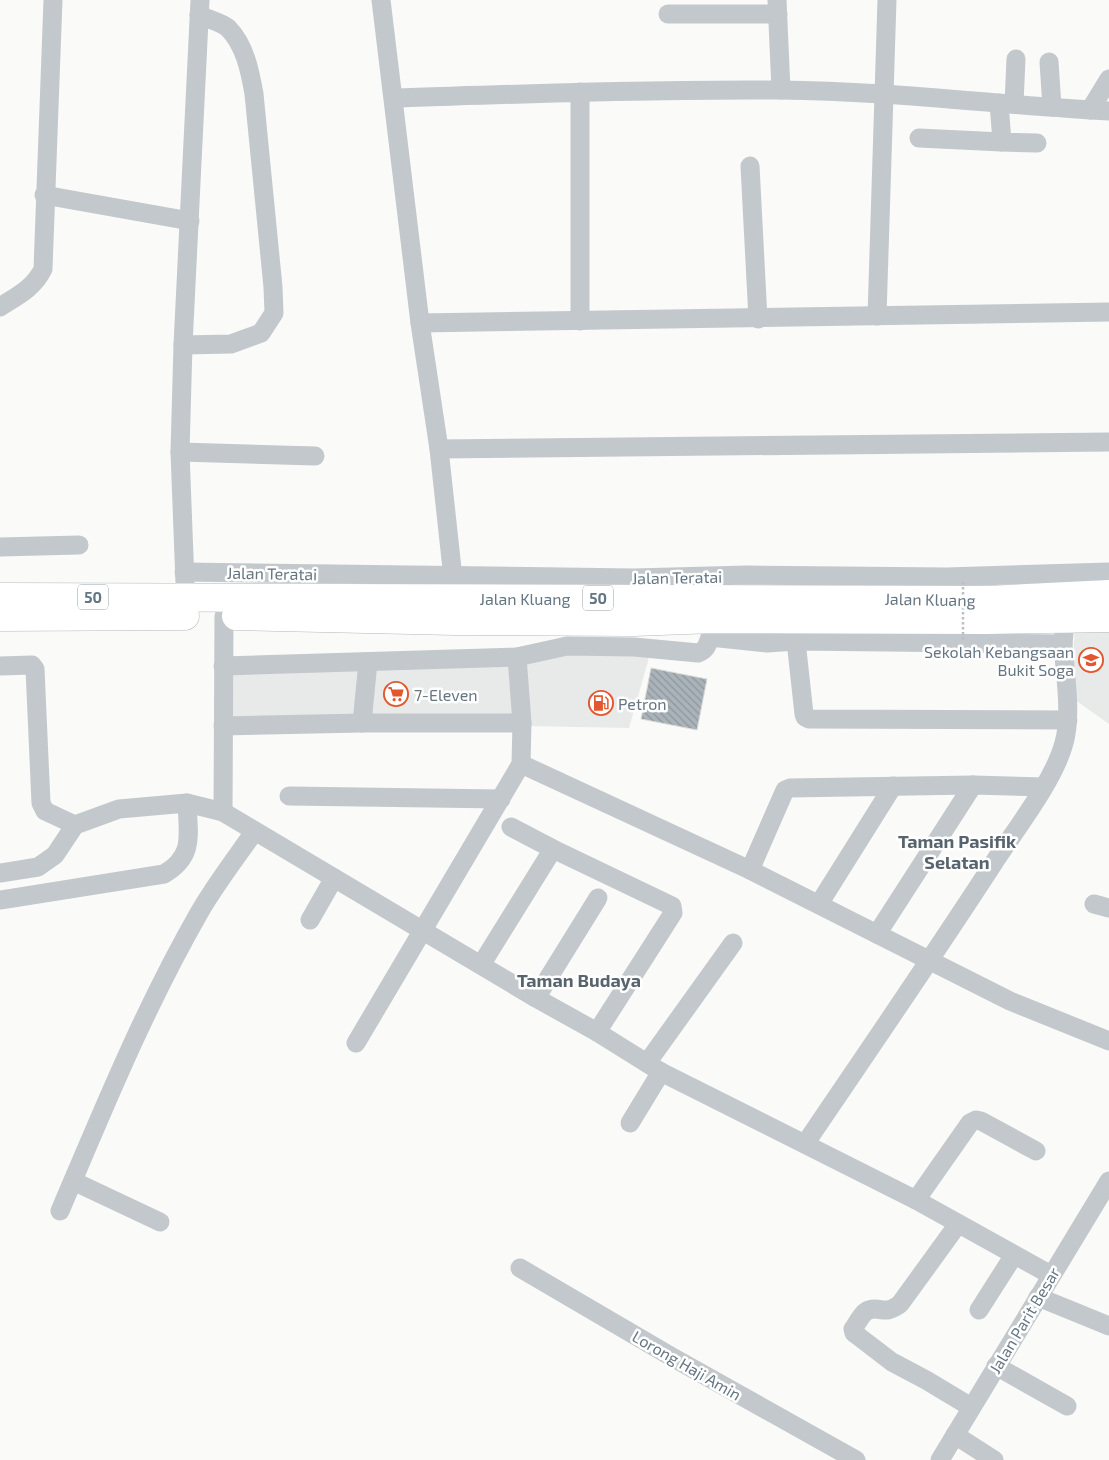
<svg xmlns="http://www.w3.org/2000/svg" width="1109" height="1460" font-family="'Exo 2',sans-serif">
	<style>
		.built { fill: #e8e9e9 }
		.building { fill: url(#building-back-hatch); stroke: #dcdcda }
		.lines { fill: none; stroke-linecap: round; stroke-linejoin: round }
		.highway-casing { stroke: #b4b9bd; stroke-width: 29 }
		.minor { stroke: #c3c8cc; stroke-width: 19 }
		.highway { stroke: #fff; stroke-width: 28 }
		.path-bridge { stroke: #bbbfc2; stroke-width: 2.5; stroke-dasharray: 2.5 2.5; stroke-linecap: butt }
		.labels { text-anchor: middle; dominant-baseline: central; stroke-width: 5; stroke-linejoin: round; paint-order: stroke }
		.shield { fill: #fff; stroke: #939fa8; stroke-width: 1 }
		.shield-label { font-size: 15px; font-weight: bold; fill: #657683 }
		.street-label { font-size: 16px; fill: #657683; stroke: #fff }
		.poi-label { font-size: 16px; fill: #657683; stroke: #fff; text-anchor: start }
		.neighbourhood-label { font-size: 18px; font-weight: bold; fill: #57646e; stroke: #fff }
	</style>
	<defs>
		<pattern id="building-back-hatch" width="6" height="6" patternUnits="userSpaceOnUse" patternTransform="scale(1.25)"><rect width="6" height="6" fill="#aab3b9"/><path d="M-1 5l2 2M0 0l6 6M5-1l2 2" fill="none" stroke="#8e969c"/></pattern>
	</defs>
	<rect width="100%" height="100%" fill="#fafaf8"/>
	<g class="built">
		<path d="M1075,622H1109V724L1071,697Z"/>
		<path d="M650,654L629,728L525,726L219,729L218,660Z"/>
	</g>
	<path class="building" d="M651,668L707,679L697,730L641,719Z"/>
	<g class="lines">
		<defs>
			<g id="highway">
				<path d="M0,597L987,600L1109,594"/>
				<path d="M236,616L454,621L634,622L713,619L986,620L1109,618"/>
				<path d="M0,617L185,616"/>
			</g>
		</defs>
		<use href="#highway" class="highway-casing"/>
		<g class="minor">
			<path d="M381,0L420,323L439,449L454,587"/>
			<path d="M777,0L781,90"/>
			<path d="M668,14H778"/>
			<path d="M1049,62L1052,107"/>
			<path d="M394,98C523,94 651,89 780,90C890,91 999,105 1109,111"/>
			<path d="M999,103L1002,142L1037,143"/>
			<path d="M1014,104L1016,59"/>
			<path d="M1090,110L1109,79"/>
			<path d="M919,138L1002,142"/>
			<path d="M750,166L758,319"/>
			<path d="M44,195L190,221"/>
			<path d="M0,307C17,296 34,288 43,269L53,0"/>
			<path d="M877,316L887,0"/>
			<path d="M580,321V92"/>
			<path d="M420,323L1109,312"/>
			<path d="M183,345L231,344L261,333L274,313L273,287L254,94C250,71 245,45 228,28C221,22 207,19 199,15"/>
			<path d="M439,449L1109,442"/>
			<path d="M180,452L315,456"/>
			<path d="M0,547L79,545"/>
			<path d="M184,572L634,578L747,575L947,577L1109,572"/>
			<path d="M185,583L180,452L183,345L200,0"/>
			<path d="M796,641L804,714L805,717L809,719L1068,720"/>
			<path d="M0,666L32,665L35,669L41,803L45,811L75,825"/>
			<path d="M223,666L517,657L567,646L634,647L698,653C706,650 707,646 710,637L767,643L796,641L1063,644"/>
			<path d="M362,723L368,662"/>
			<path d="M223,726L362,723H522"/>
			<path d="M521,764L750,870L1010,1001L1109,1041"/>
			<path d="M289,796L501,799"/>
			<path d="M223,812L224,616"/>
			<path d="M511,827L553,849L672,906L673,913L597,1032"/>
			<path d="M750,870L785,790L790,788L973,785L1043,787"/>
			<path d="M0,873L38,867L55,855L75,825L119,809L187,803L223,812L536,998L597,1032L661,1072L916,1200L1051,1275"/>
			<path d="M0,900L164,874C195,856 188,835 187,803"/>
			<path d="M819,904L893,786"/>
			<path d="M1094,904L1109,908"/>
			<path d="M310,920L334,878"/>
			<path d="M877,934L973,785"/>
			<path d="M481,965L553,849"/>
			<path d="M536,998L598,898"/>
			<path d="M356,1043L521,764L522,723L517,657"/>
			<path d="M647,1063L733,943"/>
			<path d="M630,1123L661,1072"/>
			<path d="M805,1144C868,1051 932,958 993,864C1015,830 1054,781 1064,743C1072,715 1065,674 1063,644L1064,633"/>
			<path d="M73,1181L160,1222"/>
			<path d="M916,1200L970,1123L976,1120L981,1121L1036,1151"/>
			<path d="M60,1211C103,1110 144,1009 199,913C215,885 236,858 254,832"/>
			<path d="M958,1224L900,1304C884,1316 881,1306 869,1310C862,1312 857,1324 853,1329L854,1333L858,1336L892,1362L926,1380L971,1407"/>
			<path d="M520,1268L672,1357L856,1460"/>
			<path d="M1038,1297L1109,1326"/>
			<path d="M979,1310L1014,1255"/>
			<path d="M996,1366L1067,1406"/>
			<path d="M955,1435L994,1460"/>
			<path d="M940,1460L1109,1181"/>
		</g>
		<use href="#highway" class="highway"/>
		<path class="path-bridge" d="M963,582V640"/>
	</g>
	<defs>
		<symbol id="school-ring" viewBox="-11 -11 22 22"><circle r="9.5" fill="#fff" stroke="#e4572e" stroke-width="1.5"/><path d="M0-5L7-2L0 1L-7-2ZM-4 1L0 2.5L4 1V4Q0 6-4 4Z" fill="#e4572e"/></symbol>
		<symbol id="supermarket-ring" viewBox="-11 -11 22 22"><circle r="9.5" fill="#fff" stroke="#e4572e" stroke-width="1.5"/><path d="M-6-5.5h2.5l.6 2H6L4.5 2H-2.5L-4.4-4H-6ZM-1.5 3.2a1.3 1.3 0 1 0 .1 0ZM3 3.2a1.3 1.3 0 1 0 .1 0Z" fill="#e4572e"/></symbol>
		<symbol id="fuel-ring" viewBox="-11 -11 22 22"><circle r="9.5" fill="#fff" stroke="#e4572e" stroke-width="1.5"/><path d="M-5.5-6h7V0h2V4h1.3V-2.5L3-4.5l.8-.8L6-3V5H2.5V1h-1V6h-7ZM-4.2-4.7v3.2H.2V-4.7Z" fill="#e4572e"/></symbol>
	</defs>
	<g fill-rule="evenodd">
		<use href="#school-ring" x="1077" y="646" width="28" height="28"/>
		<use href="#supermarket-ring" x="382" y="680" width="28" height="28"/>
		<use href="#fuel-ring" x="587" y="689" width="28" height="28"/>
	</g>
	<g class="labels">
		<g class="shield">
			<rect x="78" y="584.5" width="30" height="25" rx="4"/>
			<rect x="583" y="585.5" width="30" height="25" rx="4"/>
		</g>
		<g class="shield-label">
			<text x="93" y="597">50</text>
			<text x="598" y="598">50</text>
		</g>
		<g class="street-label">
			<text transform="translate(272 573) rotate(1)">Jalan Teratai</text>
			<text transform="translate(677 577) rotate(-1)">Jalan Teratai</text>
			<text x="525" y="598">Jalan Kluang</text>
			<text transform="translate(930 599) rotate(1)">Jalan Kluang</text>
			<text transform="translate(1024 1320) rotate(-59)">Jalan Parit Besar</text>
			<text transform="translate(687 1365) rotate(30)">Lorong Haji Amin</text>
		</g>
		<g class="poi-label">
			<text x="1074" y="651" text-anchor="end">Sekolah Kebangsaan<tspan x="1074" dy="18">Bukit Soga</tspan></text>
			<text x="414" y="694">7-Eleven</text>
			<text x="618" y="703">Petron</text>
		</g>
		<g class="neighbourhood-label">
			<text x="957" y="841">Taman Pasifik<tspan x="957" dy="21">Selatan</tspan></text>
			<text x="579" y="980">Taman Budaya</text>
		</g>
	</g>
</svg>
